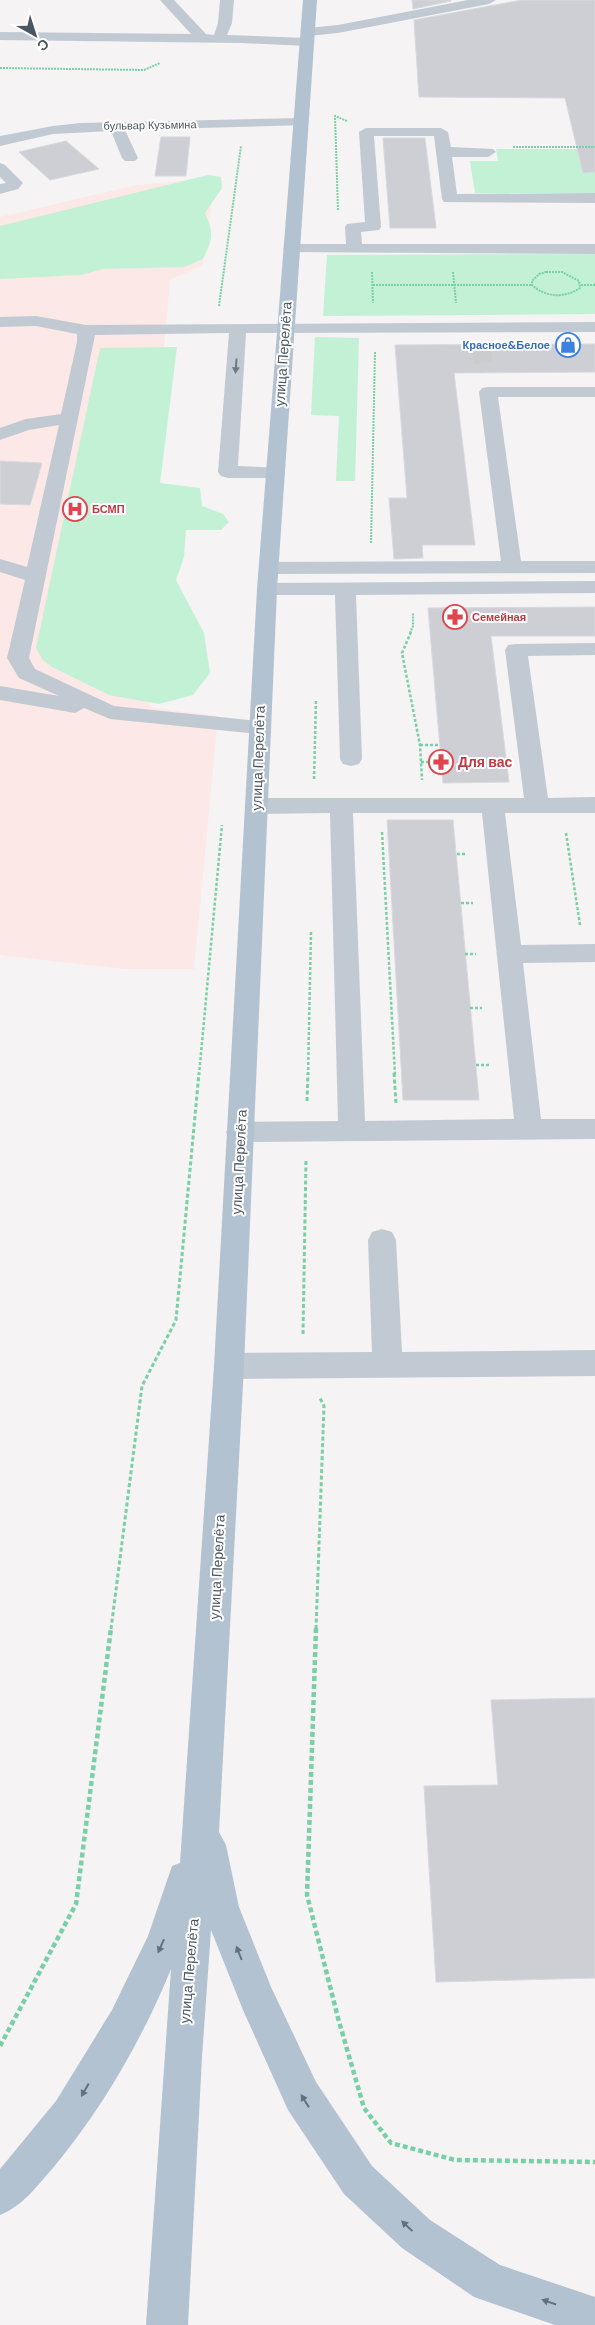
<svg xmlns="http://www.w3.org/2000/svg" width="595" height="2325" font-family="'DM Sans',sans-serif">
	<style>
		.medical { fill: #fce8e6 }
		.green { fill: #c3f1d5 }
		.building { fill: #cdcfd5; stroke: #d7d9de }
		.lines { fill: none; stroke-linecap: round; stroke-linejoin: round }
		.minor-tunnel { stroke: #caccce; stroke-width: 19; stroke-dasharray: 19 9; stroke-linecap: butt }
		.path-far3 { stroke: #7ad0a6; stroke-width: 2; stroke-dasharray: 2 1; stroke-linecap: butt }
		.path-far2 { stroke: #7ad0a6; stroke-width: 2.5; stroke-dasharray: 3 2; stroke-linecap: butt }
		.path-far1 { stroke: #7ad0a6; stroke-width: 3; stroke-dasharray: 4 2.5; stroke-linecap: butt }
		.path { stroke: #7ad0a6; stroke-width: 4.5; stroke-dasharray: 5 3; stroke-linecap: butt }
		.minor { fill: #c1cad2; fill-rule: evenodd }
		.major { fill: #b3c2d1; fill-rule: evenodd }
		.oneway { fill: #6e7983 }
		.oneway2 { fill: #64717d }
		.labels { text-anchor: middle; dominant-baseline: central; stroke-width: 4; stroke-linejoin: round; paint-order: stroke }
		.far-street-label { font-size: 11px; fill: #4a5661; stroke: #fff }
		.far-shop-label { font-size: 11px; font-weight: bold; fill: #366cbe; stroke: #fff; text-anchor: end }
		.far-health-label { font-size: 11px; font-weight: bold; fill: #be3a42; stroke: #fff; text-anchor: start }
		.street-label { font-size: 14px; fill: #4a5661; stroke: #fff }
		.health-label { font-size: 14px; font-weight: bold; fill: #be3a42; stroke: #fff; text-anchor: start }
	</style>
	<rect width="100%" height="100%" fill="#f5f3f3"/>
	<path class="medical" d="M216,178L202,265L170,280L133,688L153,708L218,716L194,969H125L0,955V217L137,185Z"/>
	<g class="green">
		<path d="M496,149H595V193H475L470,161H498Z"/>
		<path d="M208,175L221,177L222,188L205,213C214,234 213,238 203,259L184,267L103,269L81,275L0,279V226Z"/>
		<path d="M595,254V314L323,316L327,255Z"/>
		<path d="M315,337L359,338L355,481H336L339,416L311,415Z"/>
		<path d="M177,347L160,483L200,488L202,506L223,514L229,522L221,530H186L184,557L176,580L204,633L210,673L193,695L159,704L109,695L52,667L42,659L36,648L100,348Z"/>
	</g>
	<g class="building">
		<path d="M412,0H451V1L413,9Z"/>
		<path d="M522,0H595V172L583,173L565,98L419,97L414,20Z"/>
		<path d="M161,137H190L186,176H155Z"/>
		<path d="M383,138H425L436,228H390Z"/>
		<path d="M66,141L99,169L50,180L19,152Z"/>
		<path d="M595,344V372L454,373L475,545H422L423,558L394,559L389,498H407L395,345Z"/>
		<path d="M0,461L42,463L30,505L0,504Z"/>
		<path d="M595,607V636H491L509,782L443,783L428,608Z"/>
		<path d="M387,820H453L479,1100H403Z"/>
		<path d="M595,1698V1978L436,1982L424,1786L498,1785L491,1700Z"/>
	</g>
	<g class="lines">
		<path class="minor-tunnel" d="M481,344L485,372"/>
		<g class="path-far3">
			<path d="M0,68L144,70L160,63"/>
			<path d="M513,147H595"/>
			<path d="M338,210L335,116L347,121"/>
			<path d="M372,272L373,303"/>
			<path d="M453,272L456,303"/>
			<path d="M546,272H562L579,281L580,288C565,298 546,298 532,285V281L539,274Z"/>
			<path d="M373,285H532"/>
			<path d="M581,285H595"/>
			<path d="M219,306L241,146"/>
			<path d="M371,543L375,352"/>
			<path d="M410,633L413,626V613"/>
		</g>
		<g class="path-far2">
			<path d="M411,632L402,653L420,745L422,780"/>
			<path d="M420,745H439"/>
			<path d="M421,762H441"/>
			<path d="M314,779L316,700"/>
			<path d="M382,832L395,1075"/>
			<path d="M566,833L580,925"/>
			<path d="M457,854H466"/>
			<path d="M461,903H473"/>
			<path d="M465,954H476"/>
			<path d="M470,1008H482"/>
			<path d="M476,1065H490"/>
			<path d="M199,1075L222,825"/>
			<path d="M308,1075L311,932"/>
		</g>
		<g class="path-far1">
			<path d="M394,1073L396,1103"/>
			<path d="M307,1101L308,1073"/>
			<path d="M303,1334L306,1160"/>
			<path d="M111,1629L142,1386L176,1320L199,1073"/>
			<path d="M316,1629L324,1406L320,1398"/>
		</g>
		<g class="path">
			<path d="M316,1628L307,1895L338,2018L364,2108L391,2143L455,2160L595,2162"/>
			<path d="M0,2046L76,1904L111,1628"/>
		</g>
		<g class="minor">
			<path d="M160,0H174L206,34L214,35L218,23L220,0H234L232,23L227,35L307,38L314,42L307,46L241,43L0,40V32L191,34Z"/>
			<path d="M468,0H496L489,4L338,33L308,36L301,32L308,28L338,25Z"/>
			<path d="M301,118L306,119L308,122L306,125L125,130L138,158L135,161H125L122,158L111,131L53,134L0,146V136L53,126L80,123Z"/>
			<path d="M366,128H441L448,132L451,147L493,149L496,152L488,157H452L457,194L595,193V203L444,202L442,199L434,136H374L381,227L379,230L361,232L362,244H595V254L285,252L283,249L285,246L291,244H346L345,227L347,224L365,222L359,132Z"/>
			<path d="M0,163L5,165L23,183L18,189L0,194V184L6,183L0,177Z"/>
			<path d="M36,316L86,325L595,322V332L246,333L238,466L282,468L285,472L282,476L275,478H228L221,476L218,472L229,333L95,335L29,658L35,669L114,706L267,722L270,727L267,732L259,734L110,719L84,708L75,713L0,700V686L59,696L19,678L7,658L25,580L0,572V559L27,567L59,425L29,430L0,440V428L26,419L61,414L77,342V334L36,326L0,327V317Z"/>
			<path d="M488,387H595V397H498L521,561H595V573L269,574L262,572L259,568L262,564L269,562L501,561L479,392L482,388Z"/>
			<path d="M595,581V593L356,595L362,759L359,764L351,766L343,764L340,759L335,595H267L260,593L257,589L260,585L267,583Z"/>
			<path d="M595,643V655L528,656L548,798L595,797V813H505L521,945L595,944V962L523,963L541,1119H595V1139L240,1142L230,1139L226,1132L230,1125L240,1122L338,1121L330,813L257,814L249,811L245,806L249,801L257,798H524L505,650L508,645L516,644ZM353,813H482L514,1119L365,1121Z"/>
			<path d="M382,1229L392,1232L396,1240L402,1352L595,1350V1376L229,1379L218,1375L214,1366L218,1357L229,1353L372,1352L368,1240L372,1232Z"/>
		</g>
		<path class="major" d="M303,0H317L277,589L244,1366L219,1832L226,1845L239,1907L271,1987L316,2082L372,2166L430,2220L500,2265L595,2297V2325H555L474,2297L402,2248L344,2194L288,2110L243,2010L211,1930L202,2057L188,2325H146L171,1969C142,2040 102,2109 53,2168C36,2187 24,2205 0,2215V2169L56,2101L112,2010L148,1936L172,1866L180,1863L214,1366L257,589Z"/>
	</g>
	<defs><path id="oneway-solid" d="M-6-.8H1V-3.2L6.5 0L1 3.2V.8H-6Z" transform="scale(1.25)"/></defs>
	<use class="oneway" href="#oneway-solid" transform="translate(236 366) rotate(94)"/>
	<g class="oneway2">
		<use href="#oneway-solid" transform="translate(161 1946) rotate(114)"/>
		<use href="#oneway-solid" transform="translate(239 1953) rotate(-111)"/>
		<use href="#oneway-solid" transform="translate(85 2090) rotate(120)"/>
		<use href="#oneway-solid" transform="translate(305 2101) rotate(-122)"/>
		<use href="#oneway-solid" transform="translate(407 2226) rotate(-137)"/>
		<use href="#oneway-solid" transform="translate(549 2302) rotate(-161)"/>
	</g>
	<defs>
		<symbol id="shop-ring" viewBox="-11 -11 22 22"><circle r="9.5" fill="#fff" stroke="#3f7fe0" stroke-width="1.5"/><path d="M-5-2.5h2.3a2.7 3.5 0 0 1 5.4 0H5L5.5 6h-11ZM-1.5-2.5h3a1.5 2.3 0 0 0-3 0Z" fill="#3f7fe0"/></symbol>
		<symbol id="hospital-ring" viewBox="-11 -11 22 22"><circle r="9.5" fill="#fff" stroke="#e0444e" stroke-width="1.5"/><path d="M-5-5h3v3.5h4V-5h3V5h-3V1.5h-4V5h-3Z" fill="#e0444e"/></symbol>
		<symbol id="pharmacy-ring" viewBox="-11 -11 22 22"><circle r="9.5" fill="#fff" stroke="#e0444e" stroke-width="1.5"/><path d="M-2-6h4v4h4v4h-4v4h-4v-4h-4v-4h4Z" fill="#e0444e"/></symbol>
	</defs>
	<g fill-rule="evenodd">
		<use href="#shop-ring" x="554" y="331" width="28" height="28"/>
		<use href="#hospital-ring" x="61" y="495" width="28" height="28"/>
		<use href="#pharmacy-ring" x="441" y="603" width="28" height="28"/>
		<use href="#pharmacy-ring" x="427" y="748" width="28" height="28"/>
	</g>
	<g class="labels">
		<g class="far-street-label">
			<text transform="translate(150 125) rotate(-1)">бульвар Кузьмина</text>
		</g>
		<g class="far-shop-label">
			<text x="550" y="345">Красное&amp;Белое</text>
		</g>
		<g class="far-health-label">
			<text x="92" y="509">БСМП</text>
			<text x="472" y="617">Семейная</text>
		</g>
		<g class="street-label">
			<text transform="translate(283 354) rotate(-86)">улица Перелёта</text>
			<text transform="translate(258 758) rotate(-88)">улица Перелёта</text>
			<text transform="translate(239 1162) rotate(-87)">улица Перелёта</text>
			<text transform="translate(217 1567) rotate(-87)">улица Перелёта</text>
			<text transform="translate(189 1971) rotate(-85)">улица Перелёта</text>
		</g>
		<g class="health-label">
			<text x="458" y="762">Для вас</text>
		</g>
	</g>
	<g transform="translate(35 35) rotate(141)" stroke="#ffffff" stroke-width="4" paint-order="stroke">
	<path d="M0-4L9 19L0 12L-9 19Z" fill="#4a5661"/>
	<text y="-8" font-size="14" font-weight="bold" text-anchor="middle" fill="#4a5661">С</text>
	</g>
</svg>
